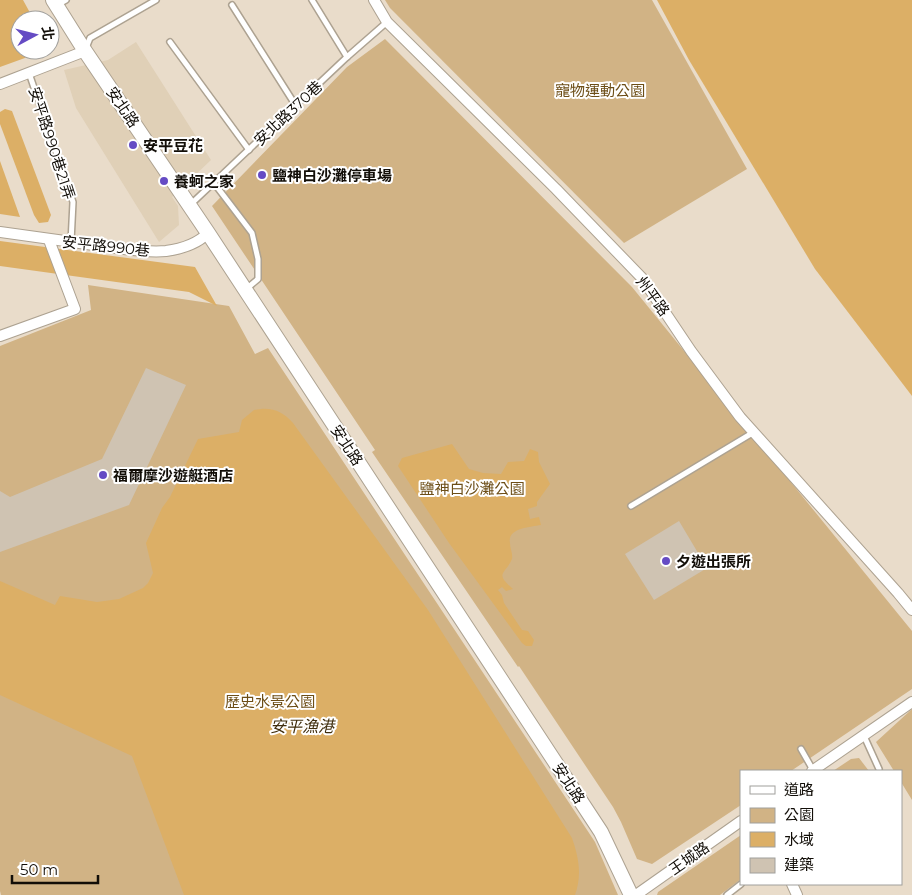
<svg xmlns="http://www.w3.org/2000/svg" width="912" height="895" font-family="Montserrat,'Noto Sans TC',sans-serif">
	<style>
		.built { fill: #e0d0b7 }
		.green { fill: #d1b385 }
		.water { fill: #dcaf66 }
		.building { fill: #cfc3b2 }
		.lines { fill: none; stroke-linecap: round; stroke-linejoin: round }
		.lane-casing { stroke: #ada291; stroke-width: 8 }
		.street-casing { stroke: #ada291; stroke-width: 12 }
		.secondary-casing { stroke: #ada291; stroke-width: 16 }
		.lane { stroke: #fff; stroke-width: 5 }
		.street { stroke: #fff; stroke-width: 10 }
		.secondary { stroke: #fff; stroke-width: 14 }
		.poi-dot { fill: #654bc4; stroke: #fff; stroke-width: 2 }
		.labels { text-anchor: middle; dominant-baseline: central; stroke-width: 4; stroke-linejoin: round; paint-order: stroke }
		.park-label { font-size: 15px; fill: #6d4e17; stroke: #fff }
		.street-label { font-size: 15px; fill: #120e08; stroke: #fff }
		.poi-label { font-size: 15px; font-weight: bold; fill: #120e08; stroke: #fff; text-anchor: start }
		.water-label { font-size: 16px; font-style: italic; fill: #402e0d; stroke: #fff }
	</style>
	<rect width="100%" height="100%" fill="#e9dcca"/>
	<path class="built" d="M136,42L211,160L172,197L178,206L179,225L159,242L76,108L64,70L108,60Z"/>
	<g class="green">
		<path d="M385,0H652L747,169L624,243L390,8Z"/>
		<path d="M385,39L632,287L912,631V689L791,771H741V805L652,864L637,859L621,822L613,807L519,666L518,667L372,452L375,450L212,206L347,67Z"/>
		<path d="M88,285L229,306L255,354L268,348L595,842L618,895H1L0,891V346L91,310Z"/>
		<path d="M912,709V800L901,782V771H894L876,742Z"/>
		<path d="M859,758L869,771H833L851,759Z"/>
		<path d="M741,835V879L720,895H657L658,892Z"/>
	</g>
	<g class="water">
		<path d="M0,0H23L34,20H20V50H47L0,67Z"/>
		<path d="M657,0H912V396L815,269L689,60Z"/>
		<path d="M5,109L12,111L51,215L48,222L39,223L34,215L0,124V112Z"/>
		<path d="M0,161L20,217L0,214Z"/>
		<path d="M0,241L195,267L217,306L189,292L0,266Z"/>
		<path d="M261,409C275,408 284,413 293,423L428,610L572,838C579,858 582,875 575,895H184L132,756L0,695V581L55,605L60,596L97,602L119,599L143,588L148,583L153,573L146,543L162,508L170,497L198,439L239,432L242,420L254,410Z"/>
		<path d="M452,444L469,469L483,473L501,474L508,462L524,461L530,449L538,452L539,462L550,484L537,502V506L528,509L530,519L539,517L541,525C530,527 507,528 510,543C510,549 513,553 512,559C505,575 494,572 513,589L506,591L502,587L498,590L502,595L504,603L522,630L528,631L534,640L532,646H526L522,643L449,543L398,466L402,458Z"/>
	</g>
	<g class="building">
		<path d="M146,368L186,385L129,505L0,552V491L10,497L102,459Z"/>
		<path d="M679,521L707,568L654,600L625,554Z"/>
	</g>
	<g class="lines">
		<defs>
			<g id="lane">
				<path d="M312,0L347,57"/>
				<path d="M57,5L66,0"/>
				<path d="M232,5L296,106"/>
				<path d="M170,42L249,150"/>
				<path d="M86,48L90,38L156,0"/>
				<path d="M29,73L73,202L71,242"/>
				<path d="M214,183L252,233L258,259V279L245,290"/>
				<path d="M190,205L347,57L387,22"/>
				<path d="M631,506L754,432"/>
				<path d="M864,736L879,769"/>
				<path d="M801,749L813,770"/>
				<path d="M727,895L741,884"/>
			</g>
			<g id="street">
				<path d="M374,0L387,22L556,189L642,278L691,351L740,417L898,593L912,610"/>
				<path d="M0,84L85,51"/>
				<path d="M0,232C36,237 72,242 108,247C127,249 146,253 166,251C181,249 197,244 208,233"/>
				<path d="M0,336L75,309L49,240"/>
				<path d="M812,771L912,702"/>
				<path d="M792,884L797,895"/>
				<path d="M636,895L741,821"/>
			</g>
			<path id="secondary" d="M53,0L85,51L208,233L601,832L631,895"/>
		</defs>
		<use href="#lane" class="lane-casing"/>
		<use href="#street" class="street-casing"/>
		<use href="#secondary" class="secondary-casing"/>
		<use href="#lane" class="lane"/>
		<use href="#street" class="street"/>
		<use href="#secondary" class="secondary"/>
	</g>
	<g class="poi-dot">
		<circle cx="133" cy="145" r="5"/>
		<circle cx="262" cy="175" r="5"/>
		<circle cx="164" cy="181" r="5"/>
		<circle cx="103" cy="475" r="5"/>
		<circle cx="666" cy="561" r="5"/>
	</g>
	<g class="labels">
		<g class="park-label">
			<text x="600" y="90">寵物運動公園</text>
			<text x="472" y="488">鹽神白沙灘公園</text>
			<text x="270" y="701">歷史水景公園</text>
		</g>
		<g class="street-label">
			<text transform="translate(123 107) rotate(56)">安北路</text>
			<text transform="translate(288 113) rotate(-43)">安北路370巷</text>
			<text transform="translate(52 143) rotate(72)">安平路990巷21弄</text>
			<text transform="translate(106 246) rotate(6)">安平路990巷</text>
			<text transform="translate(653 296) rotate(54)">州平路</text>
			<text transform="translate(347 445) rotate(57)">安北路</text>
			<text transform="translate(569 783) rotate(57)">安北路</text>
			<text transform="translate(689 858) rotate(-35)">王城路</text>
		</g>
		<g class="poi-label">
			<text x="143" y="145">安平豆花</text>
			<text x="272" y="175">鹽神白沙灘停車場</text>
			<text x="174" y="181">養蚵之家</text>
			<text x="113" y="475">福爾摩沙遊艇酒店</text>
			<text x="676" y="561">夕遊出張所</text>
		</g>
		<g class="water-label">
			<text x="302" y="726">安平漁港</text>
		</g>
	</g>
	<rect x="740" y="770" width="162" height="115" fill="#ffffff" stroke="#a09f9c"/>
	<rect x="750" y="786" width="25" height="8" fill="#ffffff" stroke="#a09f9c"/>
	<text x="784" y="795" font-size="15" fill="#120e08">道路</text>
	<rect x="750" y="808" width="25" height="15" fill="#d1b385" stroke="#a09f9c"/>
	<text x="784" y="820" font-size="15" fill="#120e08">公園</text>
	<rect x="750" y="832" width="25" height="15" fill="#dcaf66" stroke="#a09f9c"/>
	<text x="784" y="845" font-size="15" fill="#120e08">水域</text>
	<rect x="750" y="858" width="25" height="15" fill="#cfc3b2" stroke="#a09f9c"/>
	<text x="784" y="870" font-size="15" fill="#120e08">建築</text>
	<g transform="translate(35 35) rotate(83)"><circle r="24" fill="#ffffff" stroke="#a09f9c"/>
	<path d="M0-4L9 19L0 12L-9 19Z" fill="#654bc4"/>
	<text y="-8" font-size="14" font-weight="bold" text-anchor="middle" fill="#120e08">北</text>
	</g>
	<path d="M12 875v8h86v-8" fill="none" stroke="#120e08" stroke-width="2.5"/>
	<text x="20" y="875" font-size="15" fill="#120e08" stroke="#ffffff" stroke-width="4" paint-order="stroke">50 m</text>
</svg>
